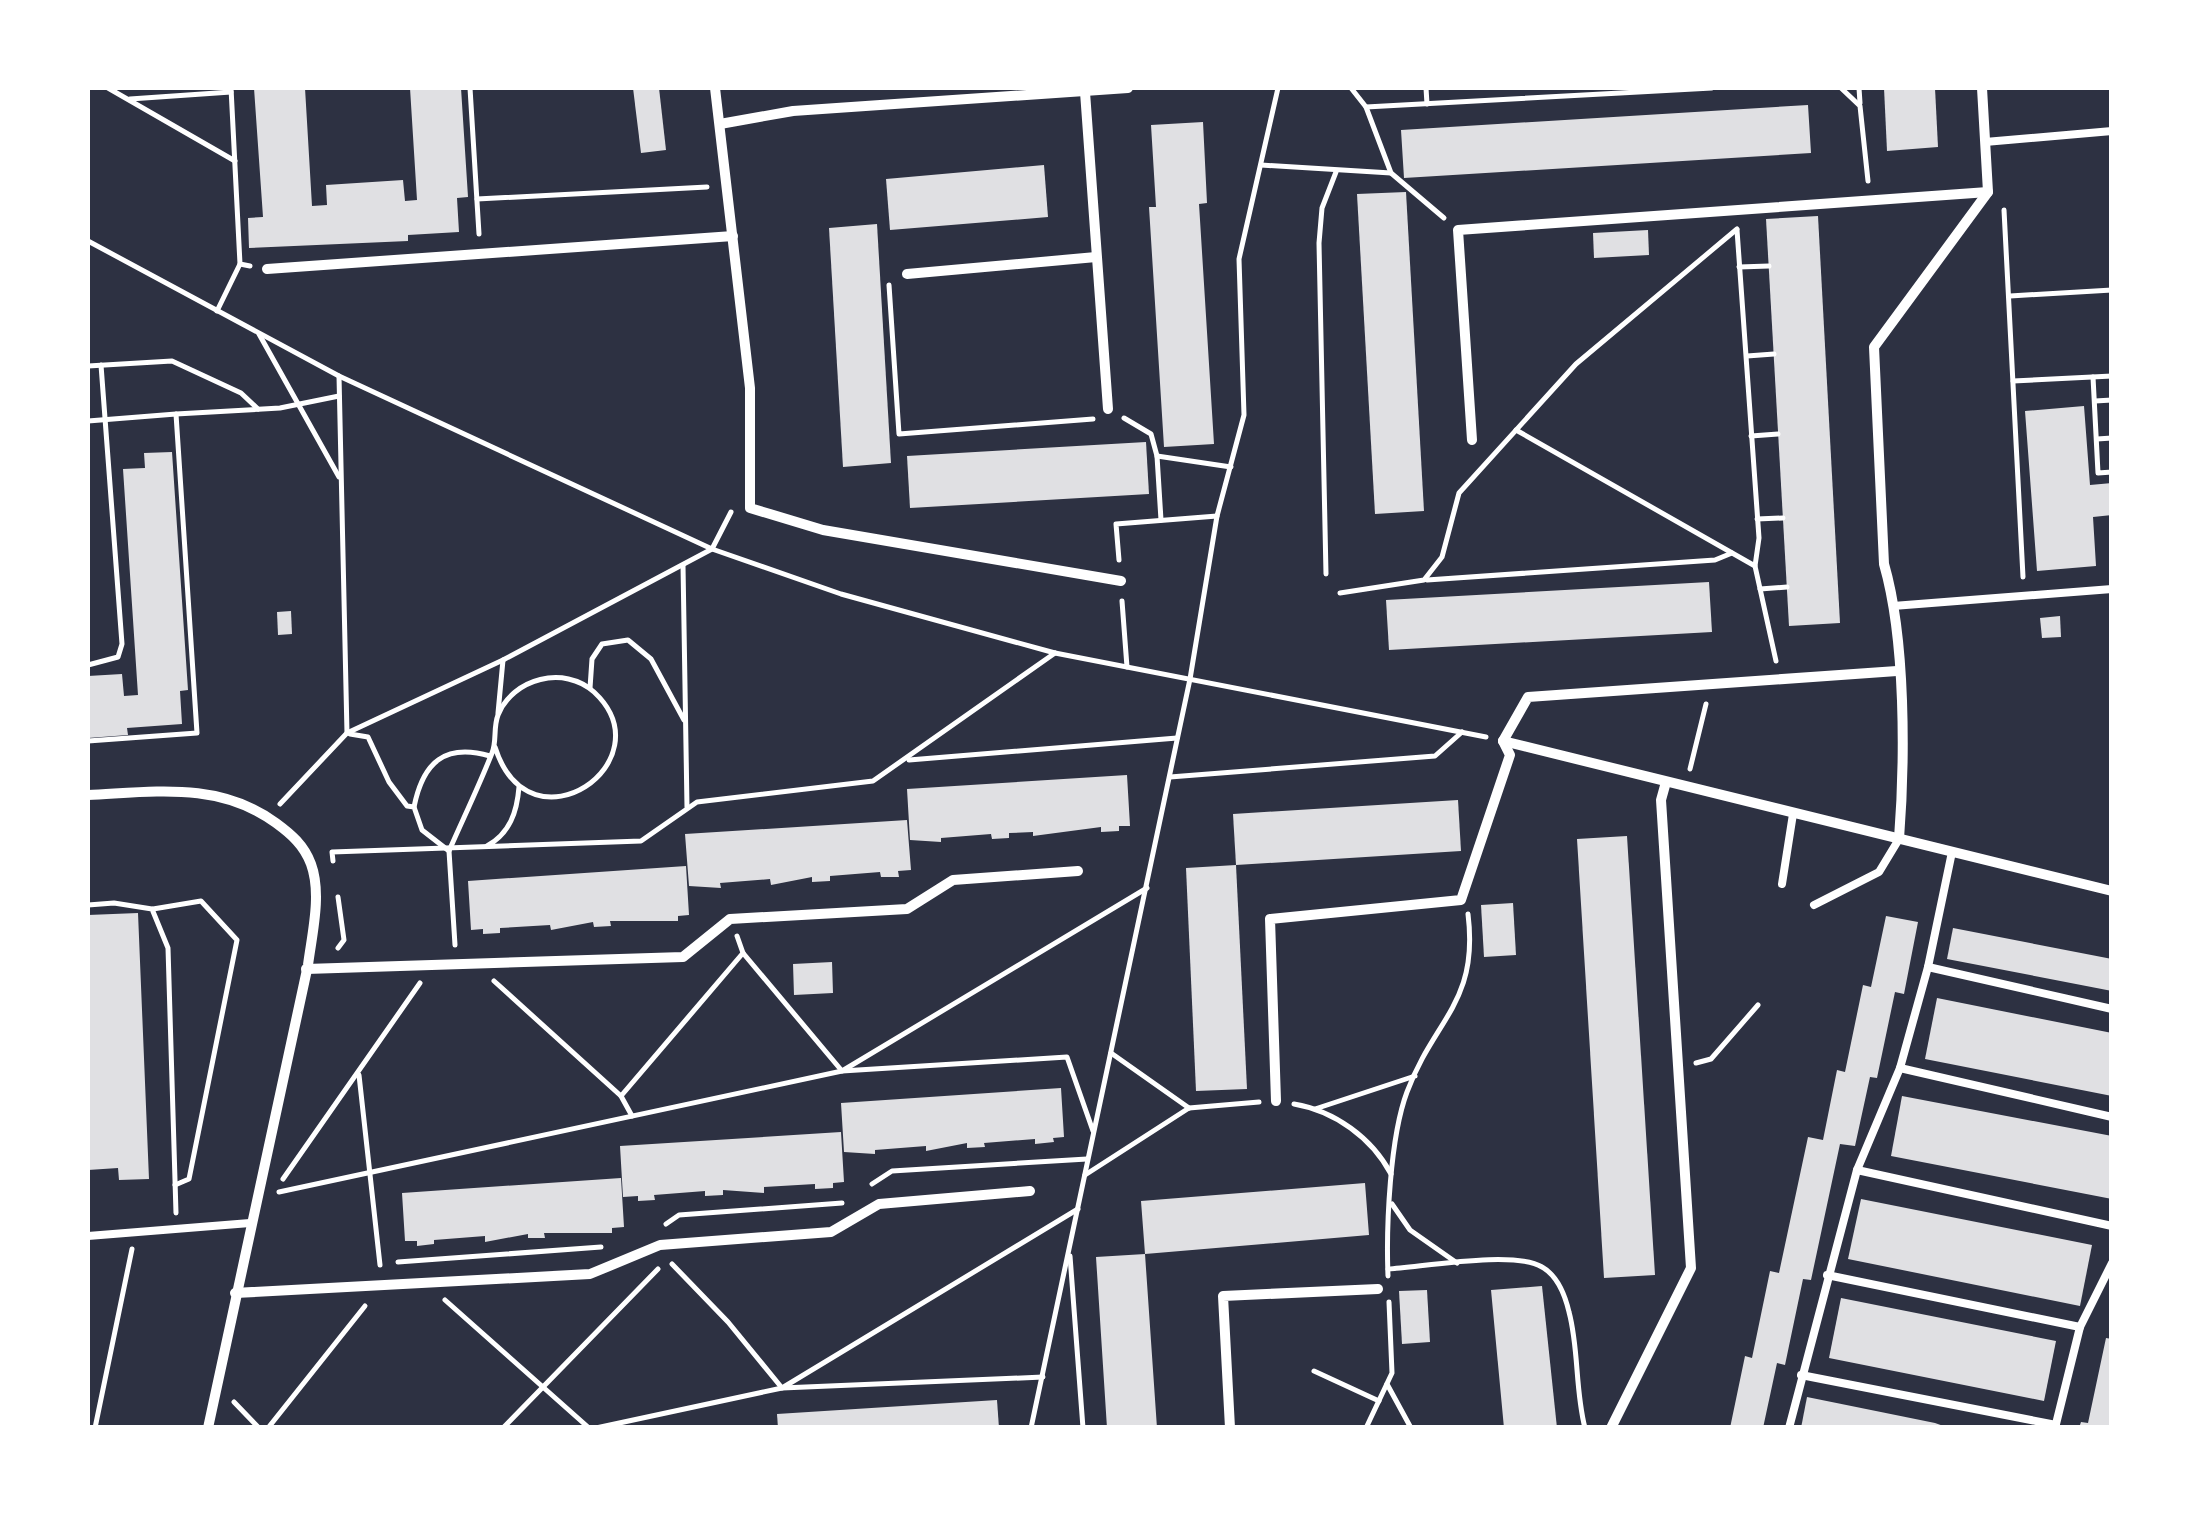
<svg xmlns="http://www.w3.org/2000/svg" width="2199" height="1515" font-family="'Source Serif 4',serif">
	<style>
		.building { fill: #e0e0e3 }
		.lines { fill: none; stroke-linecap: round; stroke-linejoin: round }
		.path { stroke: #fff; stroke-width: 5 }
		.service { stroke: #fff; stroke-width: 8 }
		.minor { stroke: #fff; stroke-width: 10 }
	</style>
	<rect width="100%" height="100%" fill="#2d3142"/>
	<g class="building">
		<path d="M254,88H305L312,206L327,205L326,185L403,180L405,201L417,200L410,88H461L468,197L457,198L459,232L408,235V241L249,248L248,218L263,217Z"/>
		<path d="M633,88H659L666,150L641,153Z"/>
		<path d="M1884,88H1935L1938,147L1887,151Z"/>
		<path d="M1808,105L1811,153L1404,178L1401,130Z"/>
		<path d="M1203,122L1207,203L1199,204L1214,444L1164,447L1149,207H1156L1151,125Z"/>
		<path d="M1044,165L1048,217L890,230L886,179Z"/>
		<path d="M1406,192L1424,511L1375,514L1357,194Z"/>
		<path d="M1818,216L1840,623L1789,626L1766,219Z"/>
		<path d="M877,224L891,463L843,467L829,228Z"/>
		<path d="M1648,230L1649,255L1594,258L1593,233Z"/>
		<path d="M2084,406L2090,485L2112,483V515L2093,517L2096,566L2037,571L2025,411Z"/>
		<path d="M1146,442L1149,494L910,508L907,456Z"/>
		<path d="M172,452L188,690L180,691L182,724L127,728L128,735L88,738V676L122,674L124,696L138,695L123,469L145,468L144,453Z"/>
		<path d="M1709,582L1712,632L1389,650L1386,600Z"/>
		<path d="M291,611L292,634L278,635L277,612Z"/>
		<path d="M2060,616L2061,637L2042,638L2040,618Z"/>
		<path d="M1127,775L1130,826H1119V831L1101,832V827L1033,836V832L1009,833V838L992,839L991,834L941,838V842L910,840L907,789Z"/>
		<path d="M1458,800L1461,851L1236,865L1233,814Z"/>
		<path d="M907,820L911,870L898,871L899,877H881L880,872L830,876V881L812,882V877L771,885L770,879L720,883L721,888L689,886L685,834Z"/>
		<path d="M1627,836L1655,1275L1604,1278L1577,839Z"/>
		<path d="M1236,865L1247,1089L1196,1091L1186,868Z"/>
		<path d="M686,866L689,915L678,916V921H610L611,926L594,927L593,922L551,930L550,925L500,928V933L483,934V929L471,930L468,881Z"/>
		<path d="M1513,903L1516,955L1484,957L1481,905Z"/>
		<path d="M138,913L149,1179L119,1180L118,1168L88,1170V915Z"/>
		<path d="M1886,916L1918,922L1904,994L1895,992L1877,1078L1870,1077L1855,1146L1840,1144L1811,1280L1803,1279L1785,1365L1777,1363L1763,1428H1730L1745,1356L1752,1358L1770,1271L1779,1273L1808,1137L1823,1140L1837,1070L1845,1072L1863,985L1871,987Z"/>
		<path d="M1953,928L2112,959V991L1947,959Z"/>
		<path d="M832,962L833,993L794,995L793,964Z"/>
		<path d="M1937,998L2112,1033V1096L1925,1059Z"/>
		<path d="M1061,1088L1064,1137L1053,1138L1054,1142L1035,1144V1139L984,1143L985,1147L967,1148V1143L926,1151V1146L875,1150V1154L844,1152L841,1103Z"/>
		<path d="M1902,1096L2112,1136V1199L1891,1156Z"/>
		<path d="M841,1132L844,1182L833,1183V1188L815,1189V1184L764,1187V1193L723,1190V1195L705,1196V1191L654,1195L655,1200L638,1201V1196L623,1197L620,1146Z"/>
		<path d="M621,1178L624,1227L612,1228V1233H544L545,1238H528V1234L485,1242V1236L434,1240V1244L417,1246V1241H405L402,1193Z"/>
		<path d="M1365,1183L1369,1235L1145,1254L1157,1428H1107L1096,1257L1145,1254L1141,1201Z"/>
		<path d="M1861,1199L2092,1245L2080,1306L1848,1259Z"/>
		<path d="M1542,1286L1557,1428H1504L1491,1290Z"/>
		<path d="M1427,1290L1430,1342L1402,1344L1399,1291Z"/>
		<path d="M1841,1298L2056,1341L2044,1401L1829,1358Z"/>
		<path d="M2106,1338L2112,1339V1428H2079L2081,1422L2088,1423Z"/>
		<path d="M1807,1397L1935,1423L1949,1428H1801Z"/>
		<path d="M997,1400L999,1428H778L777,1414Z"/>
	</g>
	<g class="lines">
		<g class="path">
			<path d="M108,88L235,161"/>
			<path d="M231,88L240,264L250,266"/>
			<path d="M470,88L479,234"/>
			<path d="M1351,88L1366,107L1391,173L1444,218"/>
			<path d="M1426,88L1427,104"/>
			<path d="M1841,88L1860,106L1868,181"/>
			<path d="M1859,88L1860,103"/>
			<path d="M130,99L231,92"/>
			<path d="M1366,107L1712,88"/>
			<path d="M1261,165L1391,173"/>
			<path d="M477,199L707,187"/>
			<path d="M2004,210L2023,577"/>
			<path d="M1737,230L1759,538L1755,566"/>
			<path d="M88,241L339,376L712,549L841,594L1055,653L1486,737"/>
			<path d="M1739,267L1769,266"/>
			<path d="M889,285L899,434L1093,419"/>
			<path d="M2010,296L2112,290"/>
			<path d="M217,311L240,264"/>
			<path d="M259,334L339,477"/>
			<path d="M1747,356L1774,354"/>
			<path d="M88,366L172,361L241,393L258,409"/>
			<path d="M339,376L347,733"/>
			<path d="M2093,377L2098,473L2112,472"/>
			<path d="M2013,381L2112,376"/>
			<path d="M2095,401L2112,400"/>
			<path d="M176,414L280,408L339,396"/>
			<path d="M1124,418L1151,434L1157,456L1161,520"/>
			<path d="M88,421L176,414L197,733L88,741"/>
			<path d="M1516,430L1755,566L1776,661"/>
			<path d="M1751,436L1778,434"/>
			<path d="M2097,439L2112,438"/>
			<path d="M1157,456L1231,467"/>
			<path d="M1757,519L1783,518"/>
			<path d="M1119,560L1116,524L1217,516"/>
			<path d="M683,565L687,807"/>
			<path d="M1326,574L1319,243L1322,208L1336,172"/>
			<path d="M1427,580L1715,560L1732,553"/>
			<path d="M1760,589L1787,587"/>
			<path d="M1340,593L1424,580L1442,557L1459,493L1576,364L1737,229"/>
			<path d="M1122,601L1127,667"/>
			<path d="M88,665L118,657L122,644L101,365"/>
			<path d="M590,688L592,659L602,644L628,640L651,659L684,720"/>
			<path d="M498,713L503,660"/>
			<path d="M350,734L368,737L389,782L407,806L414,807L422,830L449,851L455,945"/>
			<path d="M909,760L1177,738"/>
			<path d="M1690,769L1706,704"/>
			<path d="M1170,777L1435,756L1462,732"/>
			<path d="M280,804L347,733L503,660L712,549L731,512"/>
			<path d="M414,807C423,762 445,743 490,756"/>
			<path d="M487,846C510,833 517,812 519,787"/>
			<path d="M449,851C463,819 479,786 492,753C497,741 493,728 498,715C513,678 564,665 594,692C668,761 530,857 495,747"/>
			<path d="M333,861L332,852L641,841L697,802L873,781L1055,653"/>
			<path d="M88,905L114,903L152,909L168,948L176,1213"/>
			<path d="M153,909L201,901L237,940L189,1179L175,1185"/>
			<path d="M737,936L743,953L842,1071L1147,888"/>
			<path d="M338,948L344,940L338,897"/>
			<path d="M494,981L621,1096"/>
			<path d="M1111,1053L1189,1108"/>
			<path d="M1696,1063L1711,1059L1758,1005"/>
			<path d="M359,1075L380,1265"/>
			<path d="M1294,1104C1335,1111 1372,1138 1391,1174"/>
			<path d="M1315,1109L1415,1076"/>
			<path d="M632,1116L621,1096L743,953"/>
			<path d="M1085,1175L1189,1108L1259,1102"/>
			<path d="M283,1179L420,983"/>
			<path d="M872,1184L892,1171L1087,1159"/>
			<path d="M279,1192L842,1071L1067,1057L1093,1131"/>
			<path d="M1392,1204L1410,1230L1457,1263"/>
			<path d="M666,1224L679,1215L842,1203"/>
			<path d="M1070,1256L1083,1428"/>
			<path d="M398,1262L601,1247"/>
			<path d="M672,1264L728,1322L782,1388L1078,1209"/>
			<path d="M1388,1269C1422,1267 1514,1250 1542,1267C1558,1276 1565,1295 1569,1312C1579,1349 1575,1390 1585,1428"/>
			<path d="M1388,1276C1386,1226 1390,1137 1407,1092C1434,1019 1479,1003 1468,914"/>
			<path d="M445,1300L589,1428"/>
			<path d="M1314,1371L1379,1401"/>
			<path d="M1387,1384L1411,1428"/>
			<path d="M234,1402L259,1428"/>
			<path d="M95,1428L132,1249"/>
			<path d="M268,1428L365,1306"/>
			<path d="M503,1428L658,1269"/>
			<path d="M596,1428L782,1388L1043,1377"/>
			<path d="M1031,1428L1190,679L1217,516L1244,415L1239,259L1278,88"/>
			<path d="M1366,1428L1392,1373L1389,1302"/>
		</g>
		<g class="service">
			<path d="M1985,142L2112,131"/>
			<path d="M1893,606L2112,589"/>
			<path d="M1782,884L1793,814"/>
			<path d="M1814,905L1879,872L1899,839"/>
			<path d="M1928,967L2112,1009"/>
			<path d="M1900,1068L2112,1117"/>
			<path d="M1857,1170L2112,1226"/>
			<path d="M88,1236L250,1223"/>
			<path d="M1827,1275L2080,1327"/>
			<path d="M1801,1375L2056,1425"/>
			<path d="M1789,1428L1857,1170L1900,1068L1928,967L1952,852"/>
			<path d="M2055,1428L2080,1327L2112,1263"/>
		</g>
		<g class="minor">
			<path d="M715,88L750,388V508L823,530L1121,581"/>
			<path d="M1085,92L1108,409"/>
			<path d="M720,124L793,111L1128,88"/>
			<path d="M267,269L733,236"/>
			<path d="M907,274L1096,257"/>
			<path d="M1472,440L1458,230L1988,192"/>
			<path d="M1503,741L2112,891"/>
			<path d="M1503,741L1528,697L1897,671"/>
			<path d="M88,795C154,792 219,781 276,823C291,834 304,845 311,864C322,894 312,934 308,965L208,1428"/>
			<path d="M1899,839C1905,761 1906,640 1884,564L1874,347L1988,192L1982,88"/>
			<path d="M306,969L683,957L730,919L907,909L953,880L1078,871"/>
			<path d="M1276,1101L1270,919L1461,900L1510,755L1503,741"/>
			<path d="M235,1293L590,1274L660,1245L831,1232L879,1204L1030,1191"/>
			<path d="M1230,1428L1223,1296L1378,1289"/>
			<path d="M1611,1428L1691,1268L1661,800L1666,782"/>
		</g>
	</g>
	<rect width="2199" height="1515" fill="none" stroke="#ffffff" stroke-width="180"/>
</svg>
